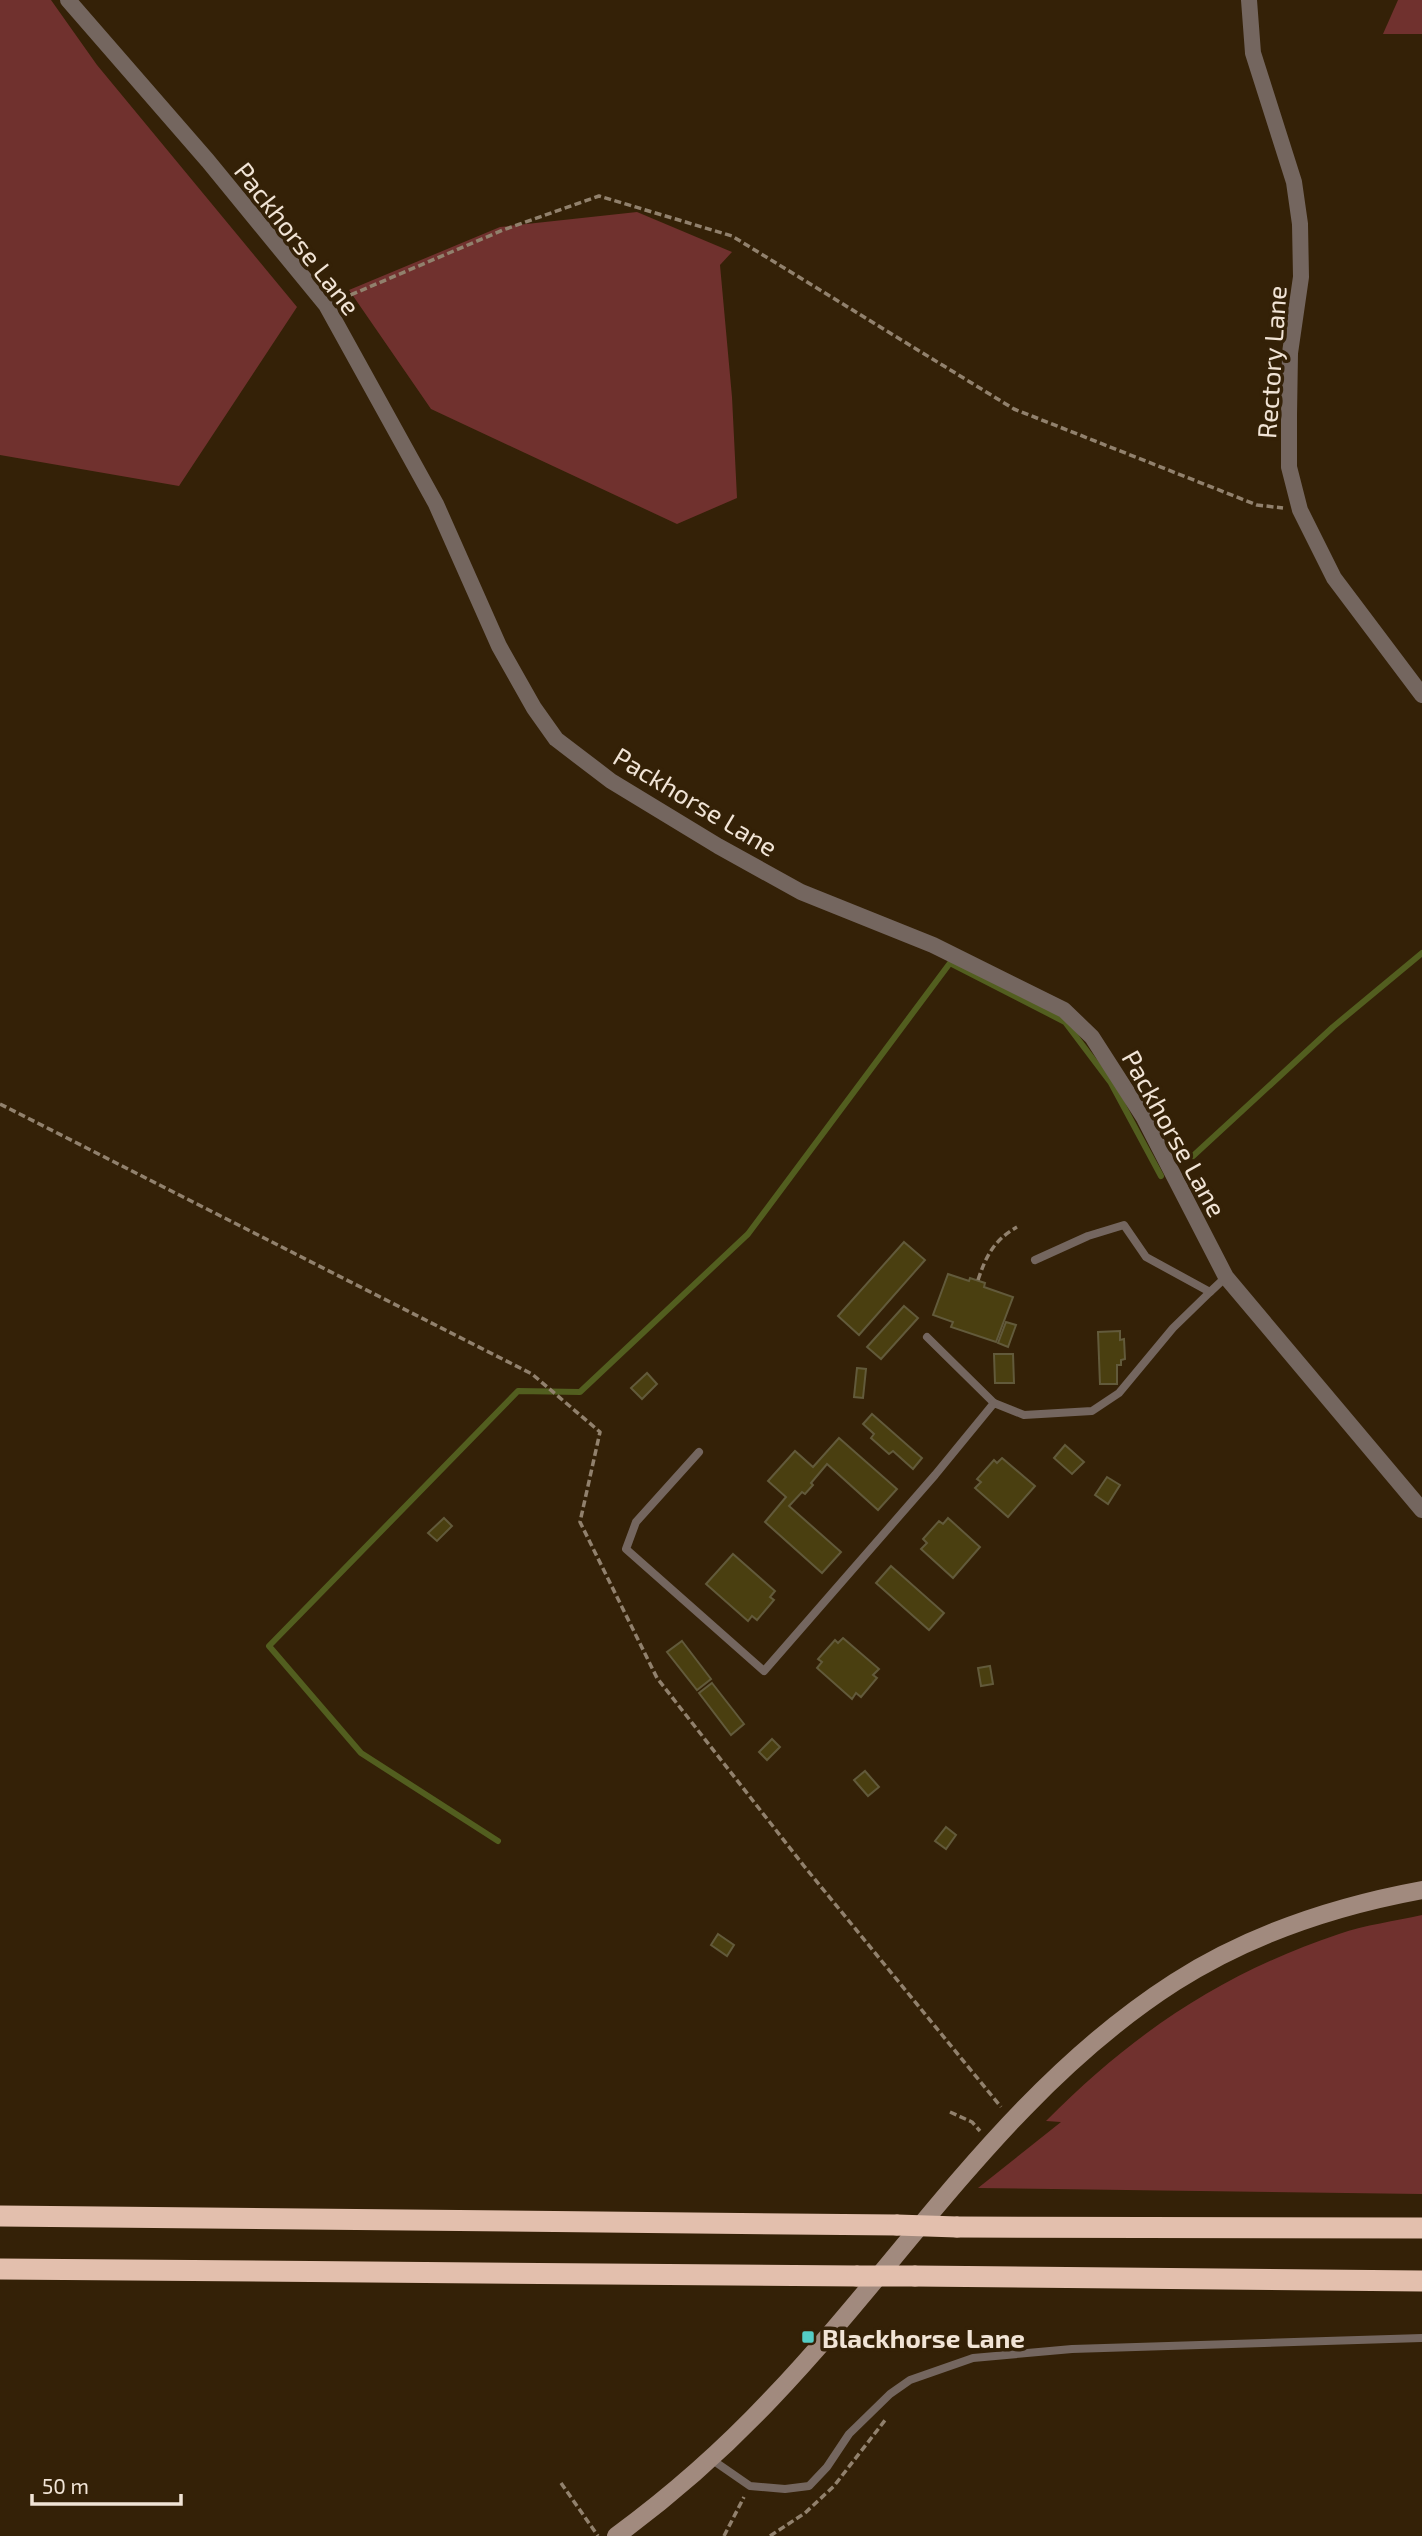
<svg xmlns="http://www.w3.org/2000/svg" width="1422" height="2536" font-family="'Exo 2',sans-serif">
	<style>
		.green { fill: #70312e }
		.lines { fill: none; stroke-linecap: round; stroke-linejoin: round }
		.stream { stroke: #525e1f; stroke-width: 6 }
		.building { fill: #4a3f10; stroke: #625a3b; stroke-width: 2 }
		.path { stroke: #91816d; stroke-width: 3.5; stroke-dasharray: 7 3.5; stroke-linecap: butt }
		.service { stroke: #74665f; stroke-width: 8 }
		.minor { stroke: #74665f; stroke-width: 16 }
		.secondary { stroke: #a18a7e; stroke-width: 18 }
		.motorway { stroke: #e3bfad; stroke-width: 21 }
		.motorway-bridge { stroke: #e3bfad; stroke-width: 21 }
		.poi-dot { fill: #54cdc6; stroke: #342107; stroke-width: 2.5 }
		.labels { text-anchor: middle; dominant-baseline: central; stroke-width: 7; stroke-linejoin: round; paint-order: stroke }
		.street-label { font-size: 26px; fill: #f1e4d6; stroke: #342107 }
		.poi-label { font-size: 26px; font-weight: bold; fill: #f1e4d6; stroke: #342107; text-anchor: start }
	</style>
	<rect width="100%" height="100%" fill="#342107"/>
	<g class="green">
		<path d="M0,0H51L97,65L297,307L179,486L0,455Z"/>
		<path d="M1398,0H1422V34H1383Z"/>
		<path d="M637,212L732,252L720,265L732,397L737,498L677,524L431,409L349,290L500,227Z"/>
		<path d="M1422,1915V2194L978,2188L1061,2122L1046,2121C1132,2034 1222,1973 1339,1934C1365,1925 1395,1921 1422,1915Z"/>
	</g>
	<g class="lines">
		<g class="stream">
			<path d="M1193,1156L1333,1027L1422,953"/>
			<path d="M498,1841L361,1753L269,1646L518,1391L580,1392L748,1234L950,963L1065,1022L1111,1083L1161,1176"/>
		</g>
	</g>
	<g class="building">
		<path d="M904,1242L925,1260L859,1335L838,1316Z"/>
		<path d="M948,1274L969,1281L970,1278L985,1283L984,1287L1013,1297L996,1342L951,1327L953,1322L933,1315Z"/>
		<path d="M904,1306L918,1318L881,1359L867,1347Z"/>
		<path d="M1006,1322L1016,1325L1008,1347L998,1343Z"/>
		<path d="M1120,1331V1340L1124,1339L1125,1359L1121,1360V1365H1117V1384H1100L1098,1332Z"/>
		<path d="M994,1354H1013L1014,1383H995Z"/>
		<path d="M857,1368L866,1369L863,1398L854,1397Z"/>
		<path d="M647,1373L657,1384L642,1399L631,1388Z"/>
		<path d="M872,1414L922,1458L913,1469L893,1451L889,1454L871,1438L874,1434L863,1424Z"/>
		<path d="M839,1438L897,1489L878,1510L827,1464L811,1483L813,1485L805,1494L802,1492L789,1506L841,1552L822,1573L765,1522L786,1497L768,1481L795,1451L813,1467Z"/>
		<path d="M1065,1445L1084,1462L1072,1474L1054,1458Z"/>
		<path d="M1002,1458L1035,1486L1008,1517L975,1488L981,1482L977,1479L994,1460L997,1463Z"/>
		<path d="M1107,1477L1120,1485L1108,1504L1095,1495Z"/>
		<path d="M444,1518L452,1526L437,1541L428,1533Z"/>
		<path d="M948,1518L980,1547L953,1578L921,1549L927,1543L923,1539L939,1521L943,1524Z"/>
		<path d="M733,1554L775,1591L770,1597L774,1600L757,1620L752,1616L748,1621L706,1584Z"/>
		<path d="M891,1566L944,1613L929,1630L876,1583Z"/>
		<path d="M843,1638L879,1669L873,1675L877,1678L861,1697L856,1693L852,1699L817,1668L822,1662L818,1659L835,1640L838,1643Z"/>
		<path d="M682,1641L711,1679L697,1690L667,1652Z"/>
		<path d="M990,1666L993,1684L981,1686L978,1668Z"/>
		<path d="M712,1683L744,1724L731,1735L699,1693Z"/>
		<path d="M772,1739L780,1747L767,1760L759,1752Z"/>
		<path d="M865,1771L879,1787L868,1796L854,1780Z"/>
		<path d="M946,1827L956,1835L946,1849L935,1841Z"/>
		<path d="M718,1934L734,1945L727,1956L711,1945Z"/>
	</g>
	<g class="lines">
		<g class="path">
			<path d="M341,299L503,230L599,196L732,236L1014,409L1257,505L1283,508"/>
			<path d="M0,1104L532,1374L600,1432L580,1522L657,1678L804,1866L1001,2107"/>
			<path d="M978,1280C986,1256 994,1240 1017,1227"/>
			<path d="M950,2112L972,2122L980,2131"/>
			<path d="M561,2483L598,2536"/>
			<path d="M724,2536L744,2497"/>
			<path d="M770,2536L805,2513L834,2486L886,2419"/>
		</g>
		<g class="service">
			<path d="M1035,1260L1088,1236L1124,1225L1146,1257L1210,1292L1226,1277"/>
			<path d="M927,1337L994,1403"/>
			<path d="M699,1452L636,1522L626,1549L764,1671L935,1475L994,1403L1024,1415L1092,1411L1119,1393L1173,1328L1210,1292"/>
			<path d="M711,2459L750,2486L785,2489L809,2486L827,2467L849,2434L890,2394L910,2380L973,2358L1072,2349L1422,2338"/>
		</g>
		<g class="minor">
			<path d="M68,0L208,161L326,305L436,504L499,646L534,708L556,739L611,781L718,846L801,892L933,945L1064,1010L1092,1037L1144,1118L1226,1277L1422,1510"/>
			<path d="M1249,0L1253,53L1294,182L1300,224L1301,277L1290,353L1289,415V467L1300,510L1334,578L1422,695"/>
		</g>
		<path class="secondary" d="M616,2536C672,2495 723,2450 771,2399C905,2259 1008,2089 1175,1982C1250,1934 1335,1906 1422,1890"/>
		<g class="motorway">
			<path d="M0,2216L897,2225"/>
			<path d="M957,2227L1422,2228"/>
			<path d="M0,2269L857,2276"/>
			<path d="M915,2276L1422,2281"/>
		</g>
		<g class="motorway-bridge">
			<path d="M897,2225L957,2227"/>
			<path d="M857,2276H915"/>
		</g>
	</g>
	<rect class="poi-dot" x="801" y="2330" width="14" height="14" rx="3.5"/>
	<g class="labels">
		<g class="street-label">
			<text transform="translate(298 238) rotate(52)">Packhorse Lane</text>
			<text transform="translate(1271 362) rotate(-86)">Rectory Lane</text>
			<text transform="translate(696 801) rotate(31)">Packhorse Lane</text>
			<text transform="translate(1175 1133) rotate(61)">Packhorse Lane</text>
		</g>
		<g class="poi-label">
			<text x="822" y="2337">Blackhorse Lane</text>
		</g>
	</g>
	<path d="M32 2494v10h149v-10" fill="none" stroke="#f1e4d6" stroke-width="3.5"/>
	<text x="42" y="2494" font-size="21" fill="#f1e4d6" stroke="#342107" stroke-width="5" paint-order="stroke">50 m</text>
</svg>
